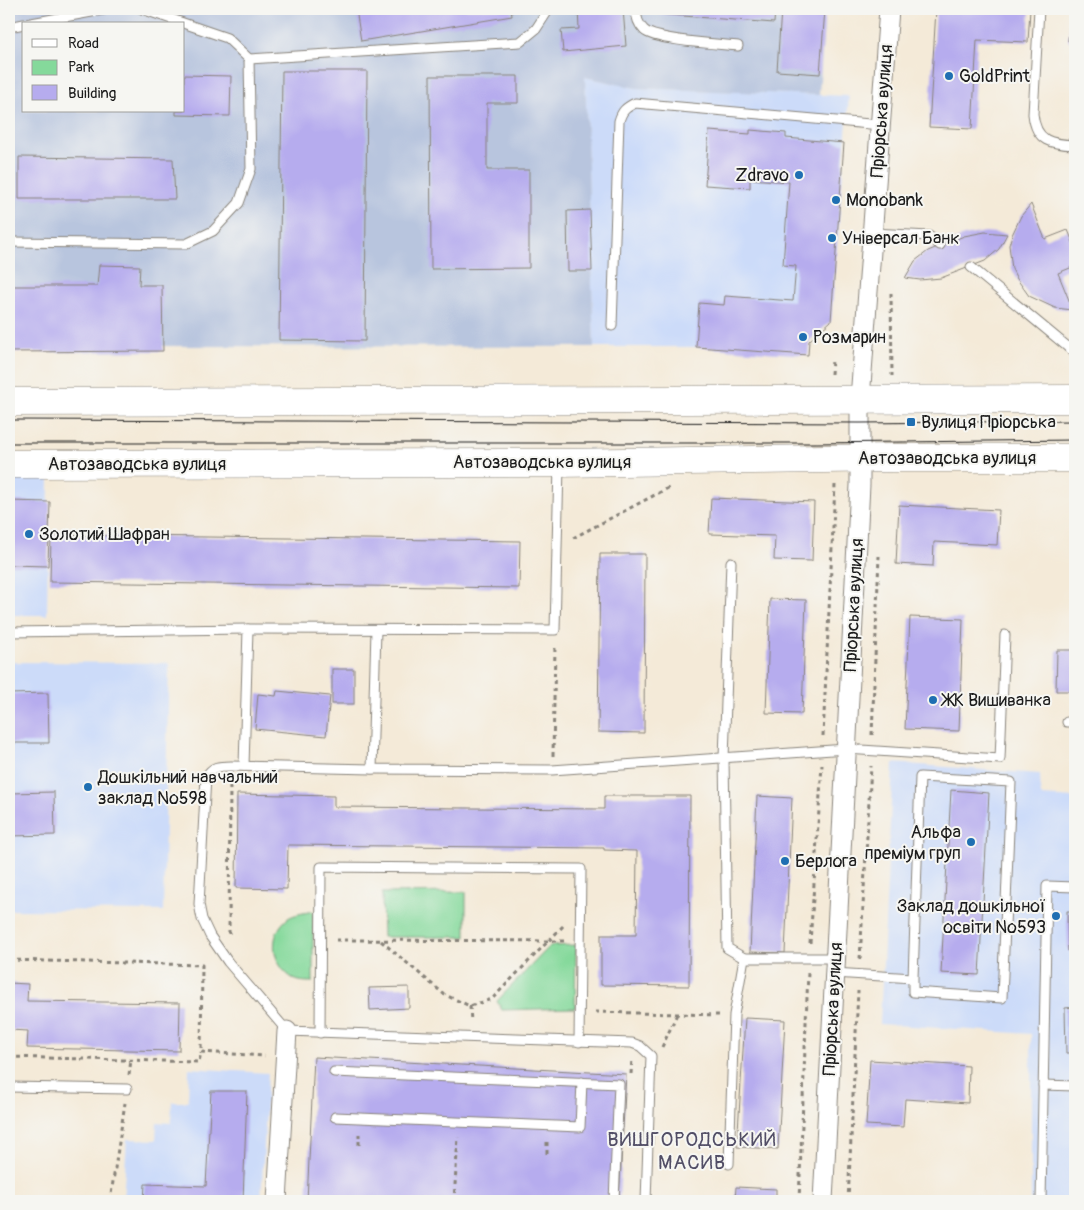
<svg xmlns="http://www.w3.org/2000/svg" width="1084" height="1210" font-family="Pangolin,sans-serif">
	<style>
		.built { fill: #ccdbf9 }
		.industrial { fill: #b8c5de; fill-rule: evenodd }
		.green { fill: #85d99b; stroke: #507a5c }
		.building { fill: #b6acee }
		.lines { fill: none; stroke-linecap: round; stroke-linejoin: round }
		.lane-casing { stroke: #88837a; stroke-width: 11 }
		.street-casing { stroke: #88837a; stroke-width: 21 }
		.primary-casing { stroke: #88837a; stroke-width: 29 }
		.path { stroke: #88837a; stroke-width: 3; stroke-dasharray: 4 4; stroke-linecap: butt }
		.lane { stroke: #fff; stroke-width: 9 }
		.street { stroke: #fff; stroke-width: 19 }
		.primary { stroke: #fff; stroke-width: 28 }
		.tram { stroke: #1c1c1c; stroke-width: 1 }
		.poi-dot { fill: #1f6fb2; stroke: #f6f6f2; stroke-width: 2 }
		.labels { text-anchor: middle; dominant-baseline: central; stroke-width: 4; stroke-linejoin: round; paint-order: stroke }
		.poi-label { font-size: 18px; fill: #1c1c1c; stroke: #f6f6f2; text-anchor: start }
		.street-label { font-size: 18px; fill: #1c1c1c; stroke: #f6f6f2 }
		.quarter-label { font-size: 20px; letter-spacing: 1px; fill: #524e66; stroke: #f6f6f2 }
	</style>
	<rect width="100%" height="100%" fill="#f6f6f2"/>
	<filter id="ink" filterUnits="userSpaceOnUse"><feTurbulence type="fractalNoise" baseFrequency=".02" numOctaves="2"/><feDisplacementMap in="SourceGraphic" scale="10" xChannelSelector="R" yChannelSelector="G"/><feConvolveMatrix kernelMatrix="1 2 1 2 8 2 1 2 1" color-interpolation-filters="sRGB"/></filter>
	<filter id="wash" filterUnits="userSpaceOnUse"><feTurbulence type="fractalNoise" baseFrequency=".0096" numOctaves="4" result="noise"/><feDisplacementMap in="SourceGraphic" scale="20" xChannelSelector="R" yChannelSelector="G"/><feGaussianBlur stdDeviation="1.12" result="paint"/><feColorMatrix in="noise" values="0 0 0 0 0 0 0 0 0 0 0 0 0 0 0 0 0 1.4 0 .05"/><feComposite in="paint" operator="in"/></filter>
	<g filter="url(#wash)">
		<rect width="100%" height="100%" fill="#f4ead8"/>
		<g class="built">
			<path d="M585,77L636,88L849,96L831,321L809,341L808,355L696,347H594Z"/>
			<path d="M9,478L49,479L47,615H9Z"/>
			<path d="M9,662L169,663L163,911L9,910Z"/>
			<path d="M893,763L1040,774L1041,796L1075,798V1201H1031V1034L880,1024Z"/>
			<path d="M189,1068L268,1073L261,1201H123L127,1139L156,1140L157,1122L171,1123L172,1102H188Z"/>
		</g>
		<path class="industrial" d="M9,9H825L819,95L636,88L585,77L594,347L163,346V351L9,352ZM24,24H184V111H24Z"/>
		<g class="green">
			<path d="M466,892V937H383L382,893Z"/>
			<path d="M313,911V982C307,982 299,982 294,979C272,966 267,936 287,919C293,914 305,913 313,911Z"/>
			<path d="M576,945L575,1008L502,1010L497,1001L550,946Z"/>
		</g>
		<g id="blocks">
			<g class="building">
				<path d="M356,9H511L512,16L361,41Z"/>
				<path d="M578,9H623L626,46L563,52L561,30L579,29Z"/>
				<path d="M657,9H775L774,23L657,14Z"/>
				<path d="M781,9H825L820,74L777,71Z"/>
				<path d="M936,9H1030L1028,42L977,40L972,129L929,127Z"/>
				<path d="M1071,9H1075V42L1068,41Z"/>
				<path d="M282,71H367L365,341L279,340Z"/>
				<path d="M184,75L231,76L230,116L176,115V111H184Z"/>
				<path d="M430,76H518V103H487V170H529V268L431,269Z"/>
				<path d="M750,130L786,133V138L844,143L831,321L809,341L808,355L696,347L699,303L724,305L725,296L793,301L796,266L783,265L789,182L750,179V188L705,185L709,131L750,134Z"/>
				<path d="M19,157L173,159L175,199H19Z"/>
				<path d="M1031,204L1045,239L1068,230L1075,247V266L1058,273L1073,310L1055,308L1029,296L1017,279L1012,269L1009,245L1012,235L1021,216Z"/>
				<path d="M590,210L592,271H568L567,211Z"/>
				<path d="M985,232L1007,234L999,249L985,261L941,278L920,280L905,278L915,261L928,251L964,236Z"/>
				<path d="M99,265L140,266L139,285H162L163,351L9,352V286H97Z"/>
				<path d="M711,498L814,502L812,561L774,560L775,536L709,534Z"/>
				<path d="M9,501L50,502L48,566L9,565Z"/>
				<path d="M899,505L999,510L997,545L934,542L933,566L896,564Z"/>
				<path d="M51,535L520,541L519,588L50,582Z"/>
				<path d="M600,554H645L644,733L598,732Z"/>
				<path d="M770,599L806,600L802,714L766,713Z"/>
				<path d="M910,617L963,619L959,731L905,729Z"/>
				<path d="M1057,650H1075V691H1056Z"/>
				<rect x="332" y="669" width="22" height="35"/>
				<path d="M277,691L330,696L326,736L255,729L258,694L276,696Z"/>
				<path d="M48,693L49,743H9V694Z"/>
				<path d="M951,790L989,793L979,975L941,973Z"/>
				<path d="M54,792L55,835L9,836V793Z"/>
				<path d="M237,794L334,796V807L604,809V796H690L689,986L601,985V935H636L637,851L604,850V848L288,845L287,889L236,888Z"/>
				<path d="M757,796L792,798L785,953L750,952Z"/>
				<path d="M1067,911H1075V951H1068Z"/>
				<path d="M9,983L28,984L27,1001L180,1003L179,1051L27,1048L28,1031L9,1030Z"/>
				<path d="M409,987V1008L370,1010L369,988Z"/>
				<path d="M1075,1007V1053H1066L1065,1008Z"/>
				<path d="M745,1018L785,1020L778,1149L737,1147Z"/>
				<path d="M314,1057L626,1074L619,1201H307Z"/>
				<path d="M870,1060L969,1066L968,1103L905,1099L903,1127L866,1125Z"/>
				<path d="M211,1091H247L243,1201H144L145,1184L206,1186Z"/>
				<path d="M736,1187L776,1189V1201H735Z"/>
				<path d="M857,1198L904,1200V1201H857Z"/>
			</g>
		</g>
	</g>
	<g filter="url(#ink)">
		<use href="#blocks" fill-opacity="0" stroke="#88837a" stroke-width="1"/>
		<g class="lines">
			<defs>
				<g id="lane">
					<path d="M636,9C636,16 638,24 644,30C655,41 720,44 738,46"/>
					<path d="M1039,9L1033,114C1036,142 1051,144 1075,145"/>
					<path d="M26,24L108,9"/>
					<path d="M9,27L24,24"/>
					<path d="M249,59L520,42L536,29L549,9"/>
					<path d="M873,233L929,236L940,245"/>
					<path d="M9,242L186,244L213,231L239,203L251,169L249,59L227,38L142,9"/>
					<path d="M971,267L1075,353"/>
					<path d="M612,326L619,121C622,111 625,108 635,103L881,125"/>
					<path d="M731,562L724,758L727,948L744,958H835"/>
					<path d="M376,630L372,769L552,770L846,749L1000,759L1005,635"/>
					<path d="M9,632L248,629L555,630L559,466"/>
					<path d="M1067,722H1075"/>
					<path d="M244,766L248,629"/>
					<path d="M372,769L231,766C219,766 212,766 206,777L199,904L202,919L210,936L228,962L287,1031L632,1043L640,1046L651,1056L646,1201"/>
					<path d="M834,973L913,978V992L1002,998L1011,782L920,777L913,978"/>
					<path d="M320,1033L321,867L581,869L579,1042"/>
					<path d="M334,1072L619,1084L614,1201"/>
					<path d="M1043,1085L1075,1086"/>
					<path d="M9,1087L127,1089"/>
					<path d="M335,1117L580,1127L582,1082"/>
					<path d="M729,1164L734,1015L744,958"/>
					<path d="M1041,1201L1047,886L1075,887"/>
				</g>
				<g id="street">
					<path d="M277,1201L287,1031"/>
					<path d="M823,1201L860,485V399L889,9"/>
				</g>
				<g id="primary">
					<path d="M9,402L1075,399"/>
					<path d="M9,464L559,463L893,458H1075"/>
				</g>
			</defs>
			<use href="#lane" class="lane-casing"/>
			<use href="#street" class="street-casing"/>
			<use href="#primary" class="primary-casing"/>
			<g class="path">
				<path d="M891,293L892,376"/>
				<path d="M831,374L832,360"/>
				<path d="M573,538L670,487"/>
				<path d="M872,735L879,556"/>
				<path d="M823,736L835,485"/>
				<path d="M553,756L555,645"/>
				<path d="M229,934L230,780"/>
				<path d="M336,940L565,941"/>
				<path d="M381,941L445,995L470,1006L492,999L565,924"/>
				<path d="M810,943L822,765"/>
				<path d="M860,959L871,766"/>
				<path d="M9,960L202,965L201,1052L265,1056"/>
				<path d="M470,1006L471,1022"/>
				<path d="M595,1012L719,1015"/>
				<path d="M662,1047L677,1014"/>
				<path d="M9,1057L199,1062L201,1052"/>
				<path d="M631,1074L632,1058"/>
				<path d="M129,1075L131,1060"/>
				<path d="M359,1145V1134"/>
				<path d="M547,1154V1141"/>
				<path d="M110,1201L125,1103"/>
				<path d="M454,1201L458,1137"/>
				<path d="M799,1201L808,972"/>
				<path d="M848,1201L858,991"/>
			</g>
			<use href="#lane" class="lane"/>
			<use href="#street" class="street"/>
			<use href="#primary" class="primary"/>
			<g class="tram">
				<path d="M9,420L860,423L1075,421"/>
				<path d="M9,443H813L1075,440"/>
			</g>
		</g>
	</g>
	<g class="poi-dot">
		<circle cx="949" cy="76" r="5"/>
		<circle cx="799" cy="175" r="5"/>
		<circle cx="836" cy="200" r="5"/>
		<circle cx="832" cy="238" r="5"/>
		<circle cx="803" cy="337" r="5"/>
		<rect x="906" y="417" width="10" height="10" rx="2.5"/>
		<circle cx="29" cy="534" r="5"/>
		<circle cx="933" cy="700" r="5"/>
		<circle cx="88" cy="787" r="5"/>
		<circle cx="971" cy="842" r="5"/>
		<circle cx="785" cy="861" r="5"/>
		<circle cx="1056" cy="916" r="5"/>
	</g>
	<g class="labels">
		<g class="poi-label">
			<text x="959" y="76">GoldPrint</text>
			<text x="789" y="175" text-anchor="end">Zdravo</text>
			<text x="846" y="200">Monobank</text>
			<text x="842" y="238">Універсал Банк</text>
			<text x="813" y="337">Розмарин</text>
			<text x="921" y="422">Вулиця Пріорська</text>
			<text x="39" y="534">Золотий Шафран</text>
			<text x="943" y="700">ЖК Вишиванка</text>
			<text x="98" y="777">Дошкільний навчальний<tspan x="98" dy="21">заклад №598</tspan></text>
			<text x="961" y="832" text-anchor="end">Альфа<tspan x="961" dy="21">преміум груп</tspan></text>
			<text x="795" y="861">Берлога</text>
			<text x="1046" y="906" text-anchor="end">Заклад дошкільної<tspan x="1046" dy="21">освіти №593</tspan></text>
		</g>
		<g class="street-label">
			<text transform="translate(882 111) rotate(-86)">Пріорська вулиця</text>
			<text x="947" y="458">Автозаводська вулиця</text>
			<text x="542" y="462">Автозаводська вулиця</text>
			<text x="137" y="464">Автозаводська вулиця</text>
			<text transform="translate(854 605) rotate(-87)">Пріорська вулиця</text>
			<text transform="translate(833 1009) rotate(-87)">Пріорська вулиця</text>
		</g>
		<g class="quarter-label">
			<text x="692" y="1139">ВИШГОРОДСЬКИЙ<tspan x="692" dy="23">МАСИВ</tspan></text>
		</g>
	</g>
	<rect width="1084" height="1210" fill="none" stroke="#f6f6f2" stroke-width="30"/>
	<rect x="22" y="22" width="162" height="90" fill="#f6f6f2" stroke="#9f9f9c"/>
	<rect x="32" y="39" width="25" height="8" fill="#ffffff" stroke="#9f9f9c"/>
	<text x="68" y="48" font-size="15" fill="#1c1c1c">Road</text>
	<rect x="32" y="60" width="25" height="15" fill="#85d99b" stroke="#9f9f9c"/>
	<text x="68" y="72" font-size="15" fill="#1c1c1c">Park</text>
	<rect x="32" y="85" width="25" height="15" fill="#b6acee" stroke="#9f9f9c"/>
	<text x="68" y="98" font-size="15" fill="#1c1c1c">Building</text>
</svg>
